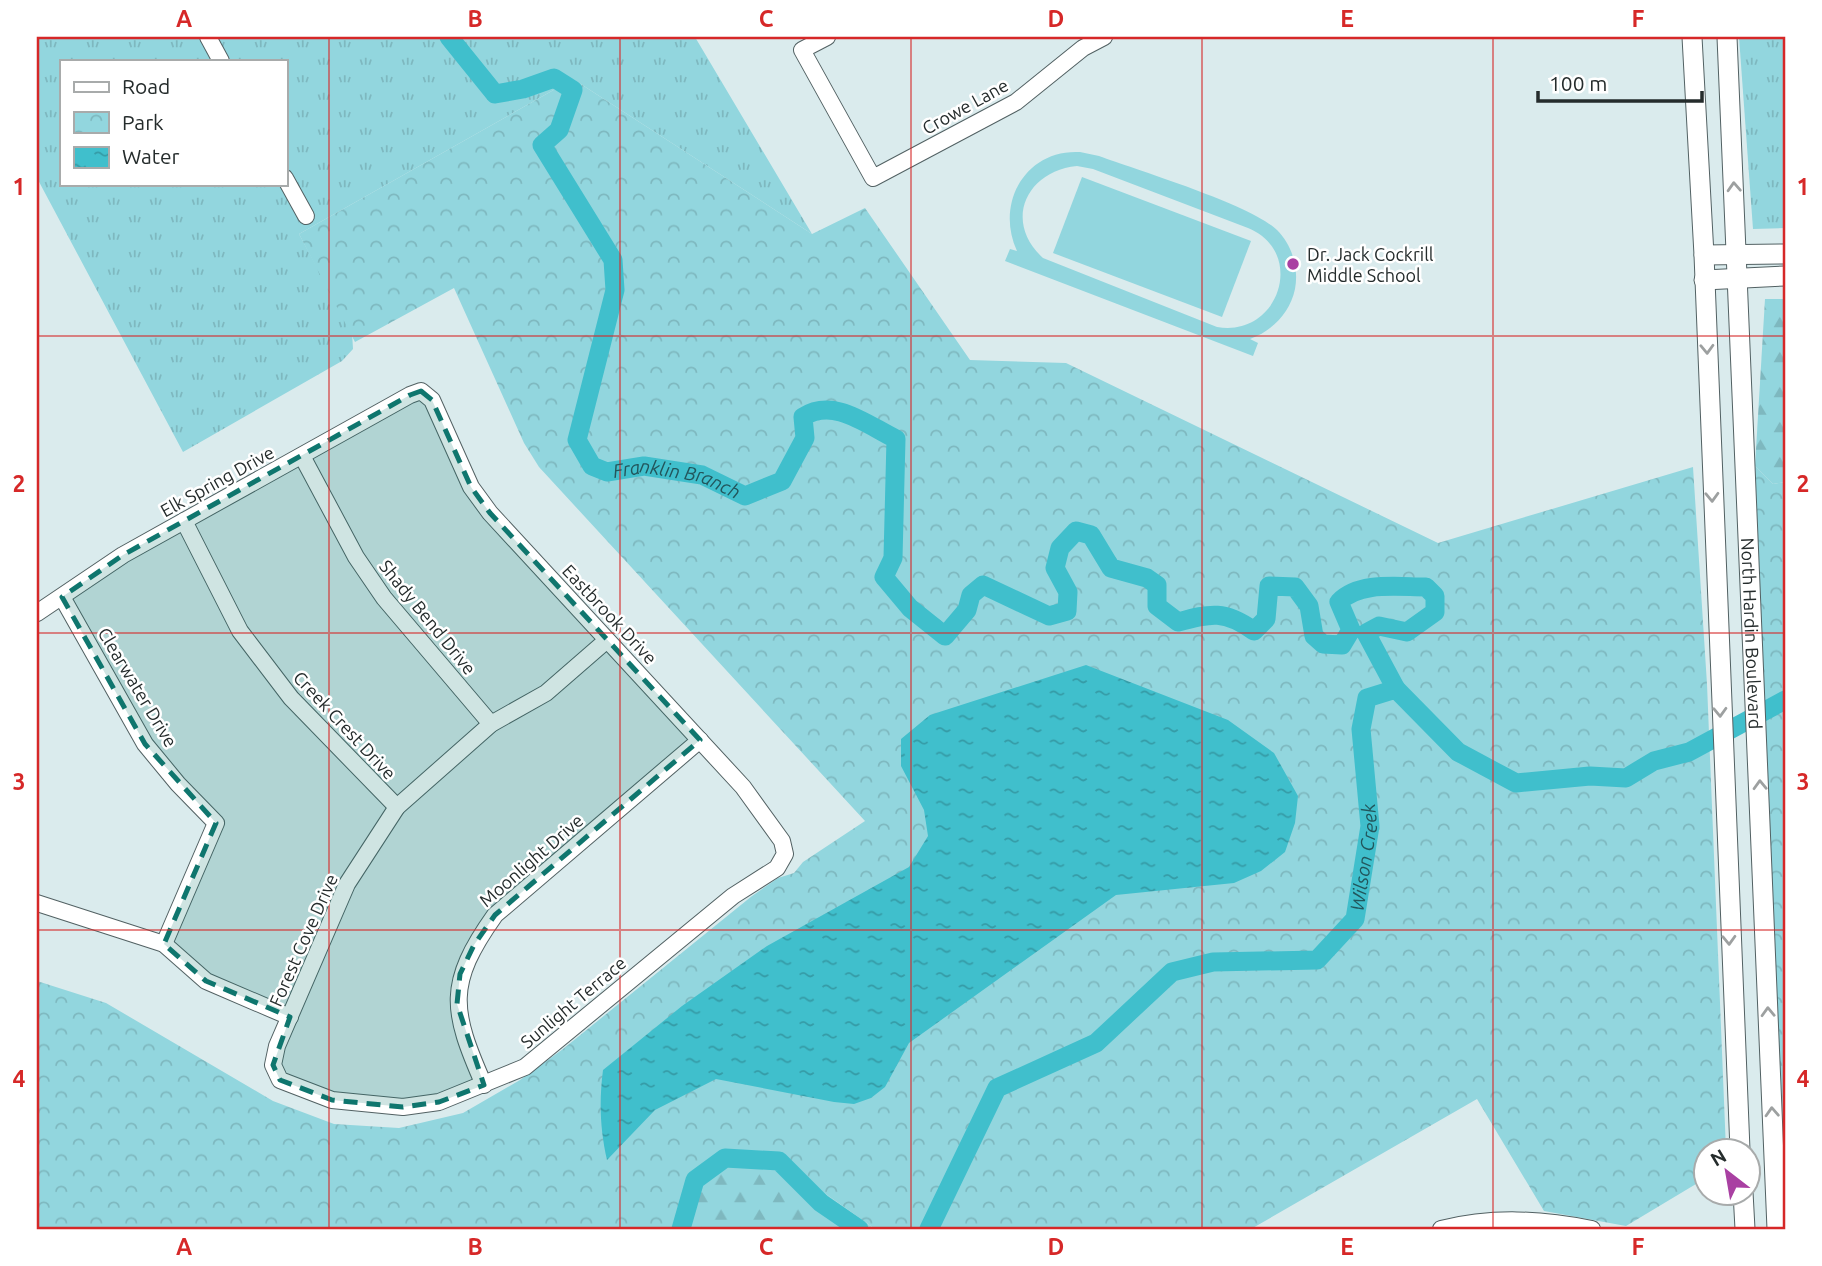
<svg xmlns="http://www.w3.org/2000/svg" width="1822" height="1266" font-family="Ubuntu,sans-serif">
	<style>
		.grass { fill: url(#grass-tufts); fill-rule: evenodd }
		.forest { fill: url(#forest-firs) }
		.park { fill: url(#park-crowns) }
		.pitch { fill: #92d6de; fill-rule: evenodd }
		.water { fill: url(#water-ripples) }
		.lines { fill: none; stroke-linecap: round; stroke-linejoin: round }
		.river { stroke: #40bfcc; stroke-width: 19 }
		.minor-casing { stroke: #526163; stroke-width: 18 }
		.major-casing { stroke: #526163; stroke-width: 21 }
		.minor { stroke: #fff; stroke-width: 16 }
		.major { stroke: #fff; stroke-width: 19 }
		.oneway { stroke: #9da0a0 }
		.marked { fill: #0f766e; fill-opacity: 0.2; stroke: #0f766e; stroke-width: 5; stroke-dasharray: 14 9; stroke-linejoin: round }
		.grid { fill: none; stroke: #d62828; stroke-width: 2; stroke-opacity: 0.55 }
		.poi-dot { fill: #a940a2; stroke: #fff; stroke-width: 2.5 }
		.labels { text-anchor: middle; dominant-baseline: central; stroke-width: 5; stroke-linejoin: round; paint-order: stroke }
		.street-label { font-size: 18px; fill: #252c2c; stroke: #fff }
		.poi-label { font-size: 18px; fill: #252c2c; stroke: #fff; text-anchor: start }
		.water-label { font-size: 19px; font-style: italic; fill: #22565c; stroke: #fff }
		.neatline { fill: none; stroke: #d62828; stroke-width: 2.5 }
		.grid-label { font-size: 23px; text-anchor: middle; font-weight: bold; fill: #d62828 }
	</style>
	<defs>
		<pattern id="grass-tufts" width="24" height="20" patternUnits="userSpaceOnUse" patternTransform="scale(1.75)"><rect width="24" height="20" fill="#92d6de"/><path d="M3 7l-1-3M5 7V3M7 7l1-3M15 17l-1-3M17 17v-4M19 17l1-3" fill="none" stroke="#7eb8bf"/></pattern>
		<pattern id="forest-firs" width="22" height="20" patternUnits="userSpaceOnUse" patternTransform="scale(1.75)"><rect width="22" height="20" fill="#92d6de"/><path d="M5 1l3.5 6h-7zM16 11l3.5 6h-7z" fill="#7eb8bf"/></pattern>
		<pattern id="park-crowns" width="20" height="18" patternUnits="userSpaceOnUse" patternTransform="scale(1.75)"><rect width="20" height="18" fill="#92d6de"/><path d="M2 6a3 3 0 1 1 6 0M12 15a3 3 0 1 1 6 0" fill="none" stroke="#7eb8bf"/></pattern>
		<pattern id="water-ripples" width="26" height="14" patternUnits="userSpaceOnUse" patternTransform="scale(1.75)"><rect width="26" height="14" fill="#40bfcc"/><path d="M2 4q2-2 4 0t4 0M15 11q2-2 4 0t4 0" fill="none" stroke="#359ba6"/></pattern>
	</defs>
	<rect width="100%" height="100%" fill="#daebed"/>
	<g class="grass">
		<path d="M37,37H695L812,234L573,79L299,234L352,332L353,349L342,361L183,452L37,178ZM61,61H285V184H61Z"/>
		<path d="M1739,37H1785V228L1753,229Z"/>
	</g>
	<g class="forest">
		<path d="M1765,299H1785V482L1773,484L1755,466Z"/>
		<path d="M711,1159L792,1170L875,1229H678Z"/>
	</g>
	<g class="park">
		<path d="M573,79L812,234L865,208L970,360L1066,363L1438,543L1693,467L1707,684L1726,1150H1706V1178L1626,1226L1544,1211L1477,1099L1251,1229H875L792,1170L711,1159L678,1229H37V981L106,1003L273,1101L334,1124L399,1128L463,1113L520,1080L563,1049L752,896L778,878L794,873L803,862L865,821L539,467L524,443L454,288L355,342L299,234Z"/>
		<path d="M1755,466L1773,484L1785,482V1197Z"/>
	</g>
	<g class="pitch">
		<path d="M1080,152L1099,156C1137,170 1252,205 1277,230C1292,245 1299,268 1295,289C1290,313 1272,331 1250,339L1258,343L1253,356L1005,261L1010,249L1017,251C995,204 1025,149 1080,152ZM1077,166L1093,169L1248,228C1307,252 1279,338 1217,327L1043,258C1003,222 1026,171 1077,166Z"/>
		<path d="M1082,177L1251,241L1222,317L1053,253Z"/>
	</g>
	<path class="water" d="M1086,665L1228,720L1274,753L1298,796L1295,823L1285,852L1261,871L1234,883L1116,895L909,1043L885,1087L871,1098L854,1104L834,1102L716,1079L655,1110L607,1160C600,1129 599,1102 603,1070L682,1006L767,946L909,867L928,836L924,810L901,766V739L930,715Z"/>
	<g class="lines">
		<g class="river">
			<path id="s1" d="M449,37L495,94L523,89L554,78L573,90L559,130L542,145L613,260L615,290L577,440L592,466L607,472L644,466L702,475L745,496L782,481L805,438L803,417C834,397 867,425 896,439L893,558L884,577L910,608L945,636L967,610L971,595L983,585L1049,616L1067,611L1068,592L1055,568L1060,548L1076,531L1091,535L1111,568L1147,578L1157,585V606L1178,622C1211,613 1225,610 1254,631L1266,619L1269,586L1295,587L1309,606L1314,636L1323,644L1342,645L1351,630L1339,602C1359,581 1398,587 1426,587L1435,596V612L1407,632L1379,626L1366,633L1396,689"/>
			<path d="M681,1229L695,1180L725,1158L779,1161L821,1203L859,1229"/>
			<path id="s2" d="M929,1229L997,1088L1096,1043L1172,972L1213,962L1317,960L1355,919L1370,826L1361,729L1367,698L1396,689L1458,752L1516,783L1590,776L1626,778L1654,761L1689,752L1785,700"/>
		</g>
		<defs>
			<g id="minor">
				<path d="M208,37L221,61"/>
				<path d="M827,37L802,50L873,178L1016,102L1083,48L1104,37"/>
				<path d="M285,178L306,216"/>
				<path d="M302,456L356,557L384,598L491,724"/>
				<path d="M184,521L240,631L291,698L397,807"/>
				<path d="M62,597L145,744L178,784L216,823L164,944"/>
				<path d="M37,613L123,555L410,395L421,391L432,400L471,487L490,513L743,787L782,841L785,854L777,868L733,896L525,1067L439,1102L403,1107L332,1100L280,1080L273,1065L277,1046L347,884L397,807L491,724L546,693L607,640"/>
				<path d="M37,903L164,944L206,981L290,1017"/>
				<path d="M484,1085C451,1010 446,984 495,915L700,740"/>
				<path d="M1441,1229C1493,1216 1541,1219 1592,1229"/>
			</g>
			<g id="major">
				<path d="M1692,37L1704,255L1740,1150"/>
				<path id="s3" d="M1727,37L1777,1229"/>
				<path d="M1704,255L1785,254"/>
				<path d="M1704,280L1785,276"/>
				<path d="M1743,1192L1745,1229"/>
			</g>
		</defs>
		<use href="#minor" class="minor-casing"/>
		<use href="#major" class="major-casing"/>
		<use href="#minor" class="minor"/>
		<use href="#major" class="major"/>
	</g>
	<defs><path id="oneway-chevron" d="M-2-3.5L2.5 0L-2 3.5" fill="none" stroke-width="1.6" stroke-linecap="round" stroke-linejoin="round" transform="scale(1.75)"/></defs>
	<g class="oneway">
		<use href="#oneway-chevron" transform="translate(1734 187) rotate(-93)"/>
		<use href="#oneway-chevron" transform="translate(1707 349) rotate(88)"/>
		<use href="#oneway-chevron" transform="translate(1712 497) rotate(88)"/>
		<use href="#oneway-chevron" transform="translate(1720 712) rotate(88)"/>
		<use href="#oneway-chevron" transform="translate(1760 785) rotate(-92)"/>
		<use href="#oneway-chevron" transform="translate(1729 940) rotate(88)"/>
		<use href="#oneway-chevron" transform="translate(1768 1012) rotate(-92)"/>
		<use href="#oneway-chevron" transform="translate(1772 1112) rotate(-93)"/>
	</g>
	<path class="marked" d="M421,391L432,400L471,487L490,513L700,740L495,915L474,945L460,974L457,1004L484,1085L439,1102L403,1107L332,1100L280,1080L273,1065L290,1017L206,981L164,944L216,823L145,744L62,597L123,555L410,395Z"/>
	<path class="grid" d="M329,37V1229M620,37V1229M911,37V1229M1202,37V1229M1493,37V1229M37,336H1785M37,633H1785M37,930H1785"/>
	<circle class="poi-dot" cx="1293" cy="264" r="7"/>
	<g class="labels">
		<g class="street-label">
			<text transform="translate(965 106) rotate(-29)">Crowe Lane</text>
			<text transform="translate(217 481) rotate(-29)">Elk Spring Drive</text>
			<text transform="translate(610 614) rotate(47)">Eastbrook Drive</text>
			<text transform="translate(428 617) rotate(51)">Shady Bend Drive</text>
			<text stroke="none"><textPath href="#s3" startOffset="597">North Hardin Boulevard</textPath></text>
			<text transform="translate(138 687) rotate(59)">Clearwater Drive</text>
			<text transform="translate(345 725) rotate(47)">Creek Crest Drive</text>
			<text transform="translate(531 860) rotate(-41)">Moonlight Drive</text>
			<text transform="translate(303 940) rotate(-66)">Forest Cove Drive</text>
			<text transform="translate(573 1002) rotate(-40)">Sunlight Terrace</text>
		</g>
		<g class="poi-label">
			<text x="1307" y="254">Dr. Jack Cockrill<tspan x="1307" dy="21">Middle School</tspan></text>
		</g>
		<g class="water-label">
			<text stroke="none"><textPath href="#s1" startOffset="660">Franklin Branch</textPath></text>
			<text stroke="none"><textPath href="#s2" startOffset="634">Wilson Creek</textPath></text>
		</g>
	</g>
	<rect width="1822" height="1266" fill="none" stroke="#ffffff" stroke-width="77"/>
	<rect x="60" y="60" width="228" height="126" fill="#ffffff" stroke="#a8abab" stroke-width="2"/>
	<rect x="74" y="82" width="35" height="10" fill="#ffffff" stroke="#a8abab" stroke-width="2"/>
	<text x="122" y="94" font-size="21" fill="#252c2c">Road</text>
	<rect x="74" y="112" width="35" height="21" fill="url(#park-crowns)" stroke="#a8abab" stroke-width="2"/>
	<text x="122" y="130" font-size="21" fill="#252c2c">Park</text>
	<rect x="74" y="147" width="35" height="21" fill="url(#water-ripples)" stroke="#a8abab" stroke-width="2"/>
	<text x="122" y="164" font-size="21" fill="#252c2c">Water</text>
	<g transform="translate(1727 1172) rotate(329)"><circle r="33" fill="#ffffff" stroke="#a8abab" stroke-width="2"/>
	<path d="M0-5L12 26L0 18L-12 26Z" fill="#a940a2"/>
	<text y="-10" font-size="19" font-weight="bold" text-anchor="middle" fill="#252c2c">N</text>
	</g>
	<path d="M1538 91v10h164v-10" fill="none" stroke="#252c2c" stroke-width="3.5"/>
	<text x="1549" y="91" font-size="21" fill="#252c2c" stroke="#ffffff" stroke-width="5" paint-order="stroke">100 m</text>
	<rect x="38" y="38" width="1746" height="1190" class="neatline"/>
	<g class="grid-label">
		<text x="184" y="27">A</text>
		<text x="475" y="27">B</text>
		<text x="766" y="27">C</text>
		<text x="1056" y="27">D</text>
		<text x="1347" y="27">E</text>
		<text x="1638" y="27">F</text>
		<text x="19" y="195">1</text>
		<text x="1803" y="195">1</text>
		<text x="19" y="492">2</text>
		<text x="1803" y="492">2</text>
		<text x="19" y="790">3</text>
		<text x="1803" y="790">3</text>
		<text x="19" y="1087">4</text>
		<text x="1803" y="1087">4</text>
		<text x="184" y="1255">A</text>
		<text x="475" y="1255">B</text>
		<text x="766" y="1255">C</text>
		<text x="1056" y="1255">D</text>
		<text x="1347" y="1255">E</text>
		<text x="1638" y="1255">F</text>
	</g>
</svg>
